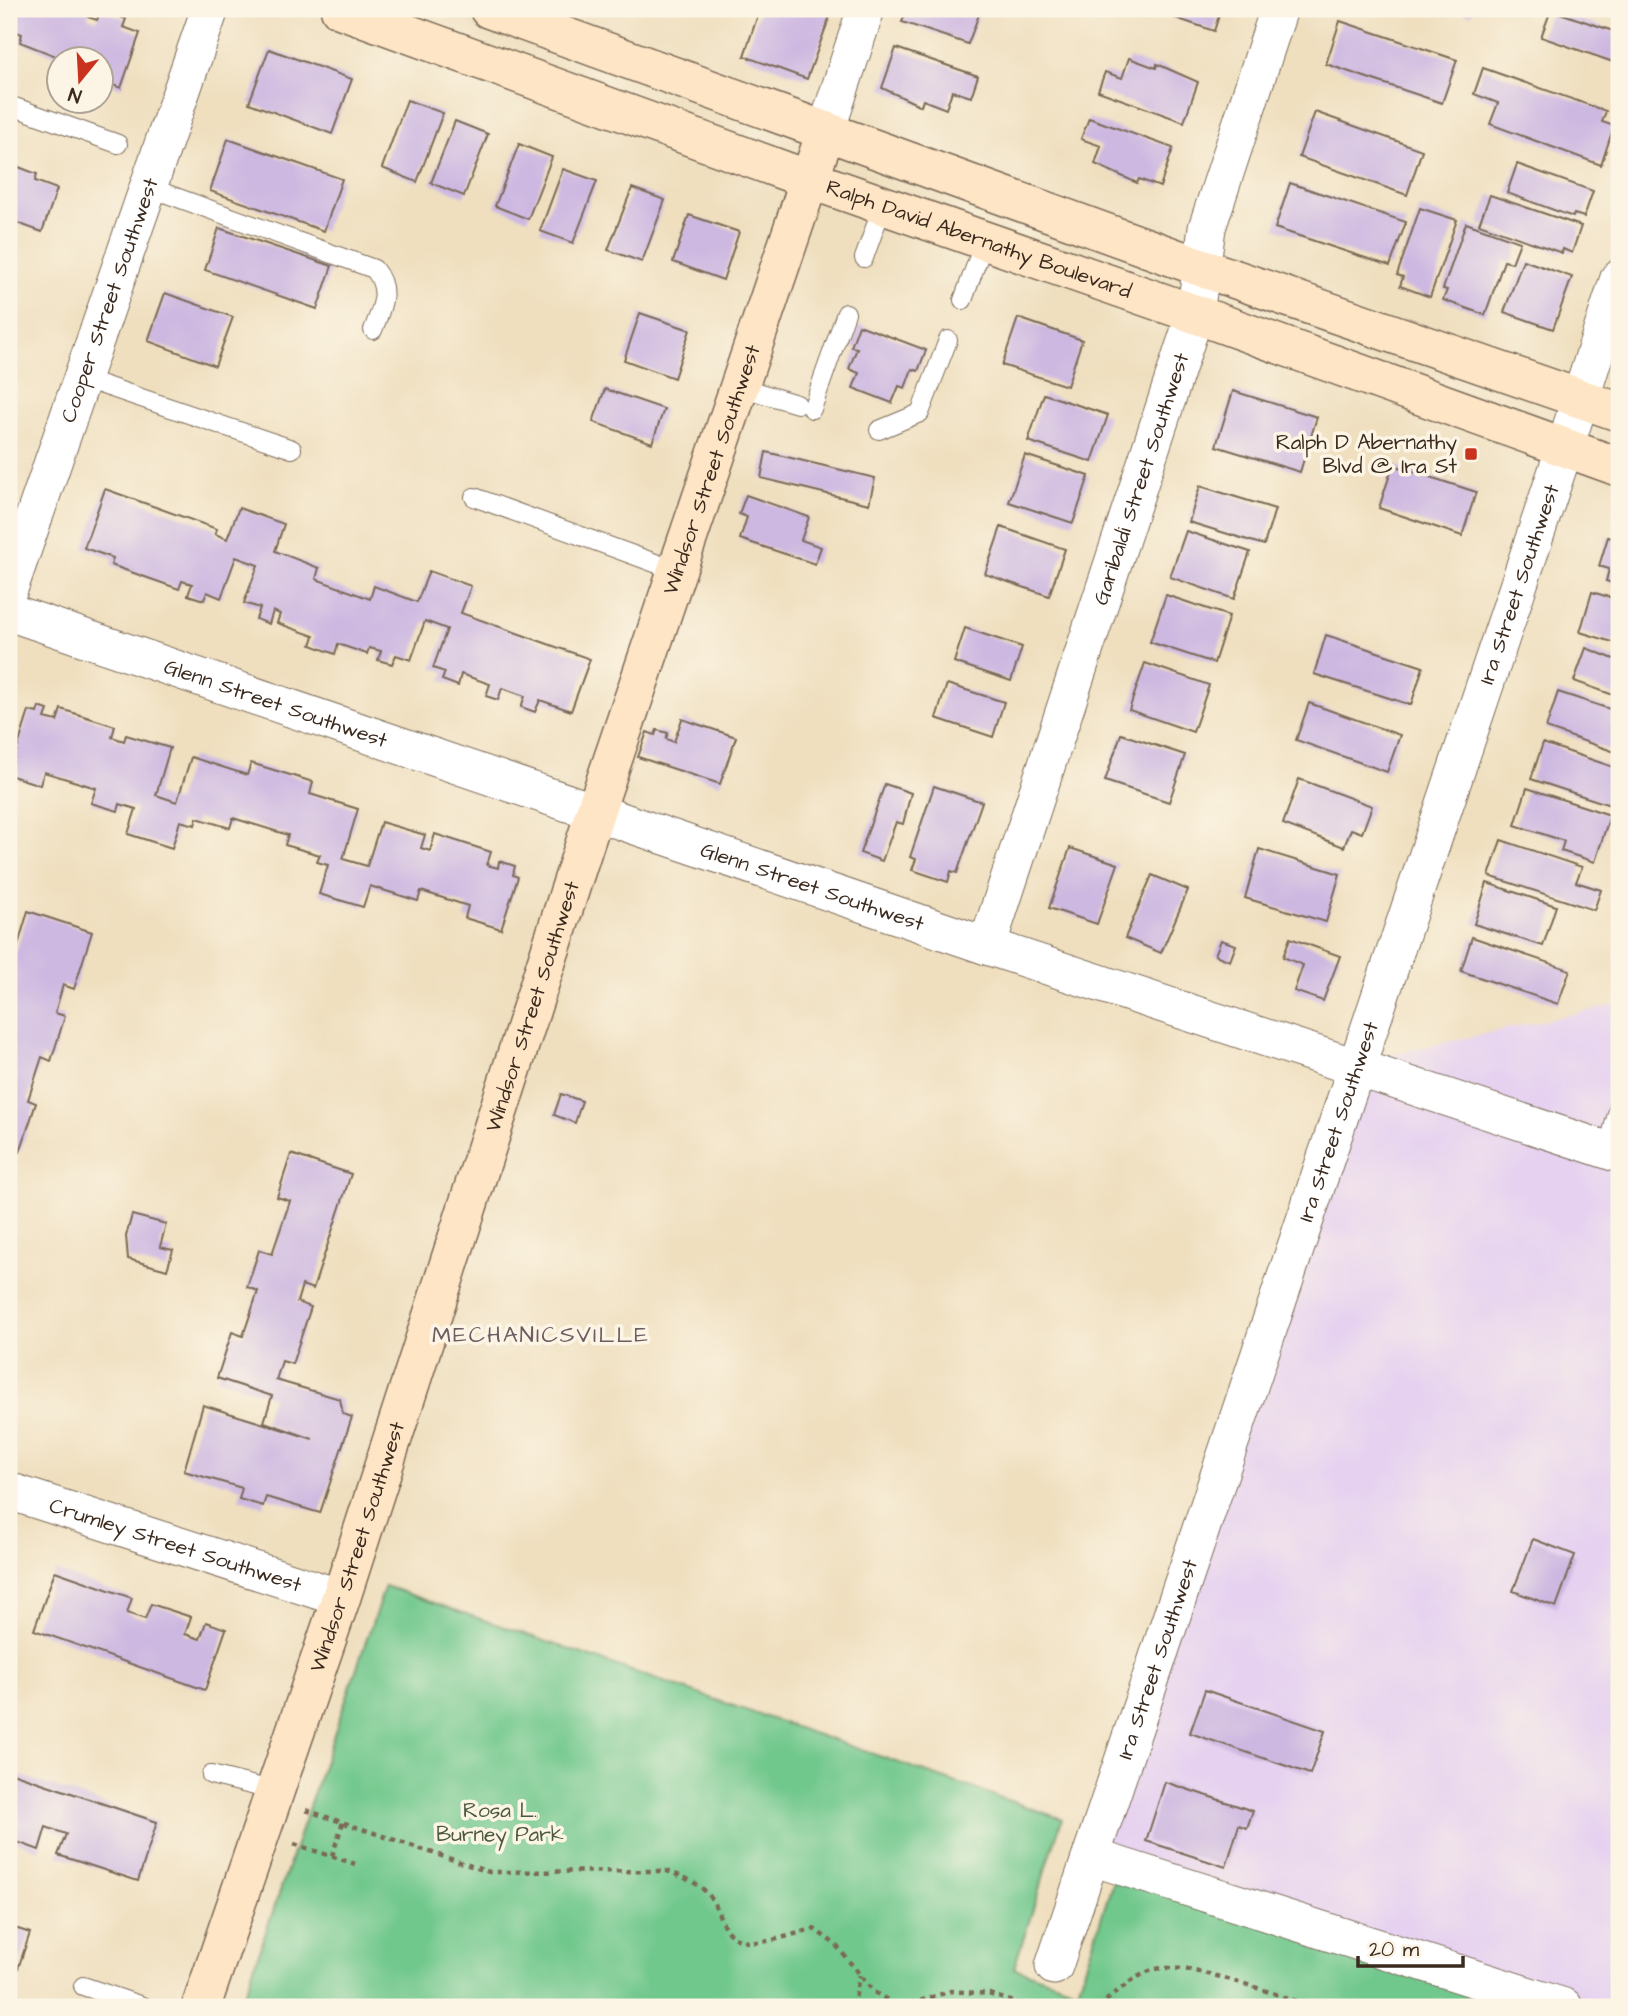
<svg xmlns="http://www.w3.org/2000/svg" width="1628" height="2016" font-family="'Architects Daughter',sans-serif">
	<style>
		.built { fill: #e6d2f0 }
		.green { fill: #71c88d; stroke: #567956; stroke-width: 2 }
		.building { fill: #cdb8e1 }
		.lines { fill: none; stroke-linecap: round; stroke-linejoin: round }
		.lane-casing { stroke: #7a6956; stroke-width: 20 }
		.street-casing { stroke: #7a6956; stroke-width: 39 }
		.secondary-casing { stroke: #7a6956; stroke-width: 41 }
		.path { stroke: #7a6956; stroke-width: 4.5; stroke-dasharray: 5 5; stroke-linecap: butt }
		.lane { stroke: #fff; stroke-width: 18 }
		.street { stroke: #fff; stroke-width: 37 }
		.secondary { stroke: #fee5c5; stroke-width: 38 }
		.poi-dot { fill: #c8321e; stroke: #fcf5e5; stroke-width: 2.5 }
		.labels { text-anchor: middle; dominant-baseline: central; stroke-width: 7; stroke-linejoin: round; paint-order: stroke }
		.street-label { font-size: 21px; fill: #3b2a1e; stroke: #fcf5e5 }
		.poi-label { font-size: 21px; fill: #3b2a1e; stroke: #fcf5e5; text-anchor: end }
		.park-label { font-size: 21px; fill: #4b593f; stroke: #fcf5e5 }
		.neighbourhood-label { font-size: 23px; letter-spacing: 2px; fill: #6e5c62; stroke: #fcf5e5 }
	</style>
	<rect width="100%" height="100%" fill="#fcf5e5"/>
	<filter id="ink" filterUnits="userSpaceOnUse"><feTurbulence type="fractalNoise" baseFrequency=".0143" numOctaves="2"/><feDisplacementMap in="SourceGraphic" scale="14" xChannelSelector="R" yChannelSelector="G"/><feConvolveMatrix kernelMatrix="1 2 1 2 8 2 1 2 1" color-interpolation-filters="sRGB"/></filter>
	<filter id="wash" filterUnits="userSpaceOnUse"><feTurbulence type="fractalNoise" baseFrequency=".00686" numOctaves="4" result="noise"/><feDisplacementMap in="SourceGraphic" scale="28" xChannelSelector="R" yChannelSelector="G"/><feGaussianBlur stdDeviation="1.57" result="paint"/><feColorMatrix in="noise" values="0 0 0 0 0 0 0 0 0 0 0 0 0 0 0 0 0 1.4 0 .05"/><feComposite in="paint" operator="in"/></filter>
	<g filter="url(#wash)">
		<rect width="100%" height="100%" fill="#efdfbf"/>
		<path class="built" d="M1619,1004V2007H1606L1092,1852L1344,1065Z"/>
		<path class="green" d="M385,1586L1062,1819L1014,1968L1078,1990L1115,1875L1527,2007H240Z"/>
		<g id="blocks">
			<g class="building">
				<path d="M9,9H90L88,17L97,20L101,10L126,19L123,27L140,33L121,88L102,81V60H66L20,42L22,34L9,29Z"/>
				<path d="M760,9H826L825,11L831,13L807,79L744,56Z"/>
				<path d="M907,9H981L968,44L902,22Z"/>
				<path d="M1149,9H1221L1214,31Z"/>
				<path d="M1454,9H1473L1471,15Z"/>
				<path d="M1598,9H1619V16Z"/>
				<path d="M1551,10L1619,33V64L1541,37Z"/>
				<path d="M1340,21L1457,60L1442,103L1326,64Z"/>
				<path d="M896,48L978,76L971,97L952,91L946,109L923,100L921,106L882,88Z"/>
				<path d="M269,49L352,79L332,134L249,103Z"/>
				<path d="M1129,58L1156,68L1157,64L1198,82L1184,122L1098,91L1105,72L1122,78Z"/>
				<path d="M1483,68L1606,111L1602,122L1614,126L1601,165L1490,124L1498,103L1474,94Z"/>
				<path d="M407,100L443,113L417,182L382,168Z"/>
				<path d="M1315,112L1422,150L1407,195L1299,157Z"/>
				<path d="M1089,118L1173,148L1160,187L1139,179L1137,183L1095,164L1101,146L1081,139Z"/>
				<path d="M455,121L488,134L464,196L431,183Z"/>
				<path d="M228,139L342,179L324,231L210,191Z"/>
				<path d="M519,144L552,157L528,219L495,206Z"/>
				<path d="M1517,164L1593,191L1584,217L1574,214L1573,217L1507,193Z"/>
				<path d="M16,166L37,174L35,181L57,189L42,232L9,220V173L13,175Z"/>
				<path d="M563,169L597,181L573,243L540,231Z"/>
				<path d="M1290,183L1406,222L1390,266L1275,228Z"/>
				<path d="M632,188L665,200L642,262L608,250Z"/>
				<path d="M1490,195L1581,226L1572,253L1563,249L1562,253L1479,224Z"/>
				<path d="M1420,208L1457,220L1430,297L1400,286L1403,277L1397,275Z"/>
				<path d="M689,215L739,232L723,280L673,262Z"/>
				<path d="M1466,223L1520,242L1512,263L1504,261L1485,315L1443,300L1447,290L1443,289Z"/>
				<path d="M219,228L332,266L317,309L205,270Z"/>
				<path d="M1523,260L1572,277L1553,329L1504,312Z"/>
				<path d="M165,293L233,317L215,366L148,341Z"/>
				<path d="M640,313L690,330L674,378L624,360Z"/>
				<path d="M1018,318L1082,340L1067,386L1002,365Z"/>
				<path d="M859,325L926,350L918,371L912,369L905,388L899,386L892,403L853,388L859,373L849,369L857,348L851,347Z"/>
				<path d="M605,389L664,409L652,443L593,422Z"/>
				<path d="M1233,391L1317,417L1300,472L1216,446Z"/>
				<path d="M1044,394L1108,415L1092,462L1028,441Z"/>
				<path d="M766,452L875,478L869,504L761,478Z"/>
				<path d="M1025,455L1089,476L1073,523L1009,502Z"/>
				<path d="M1393,465L1476,492L1462,536L1379,508Z"/>
				<path d="M1200,486L1275,509L1264,545L1189,522Z"/>
				<path d="M105,489L217,529L215,534L227,539L239,508L284,524L275,551L319,568L316,579L370,599L374,586L417,602L429,571L471,586L461,613L590,659L571,711L540,700L535,712L521,707L525,696L502,688L498,700L486,696L490,684L461,674L458,686L442,680L445,672L433,668L447,629L425,621L411,660L396,655L392,664L378,660L381,651L369,648L367,654L338,644L335,654L311,645L314,636L277,623L280,614L273,611L269,624L256,619L260,608L244,603L258,565L236,557L221,598L207,592L204,600L188,595L192,584L182,581L179,589L111,565L113,558L84,548Z"/>
				<path d="M746,495L809,517L801,540L821,547L815,564L740,539L747,517L739,514Z"/>
				<path d="M1001,527L1065,549L1049,596L985,574Z"/>
				<path d="M1186,531L1250,552L1234,599L1170,577Z"/>
				<path d="M1608,537L1619,540V585L1606,581L1609,569L1599,566Z"/>
				<path d="M1592,592L1619,600V644L1580,632Z"/>
				<path d="M1166,595L1229,616L1214,663L1150,642Z"/>
				<path d="M965,628L1022,647L1011,681L954,662Z"/>
				<path d="M1326,635L1423,667L1411,705L1314,674Z"/>
				<path d="M1586,648L1619,661V697L1574,681Z"/>
				<path d="M1145,663L1209,685L1193,732L1129,710Z"/>
				<path d="M947,684L1004,702L993,737L936,718Z"/>
				<path d="M1558,692L1619,712L1618,753L1546,728Z"/>
				<path d="M1309,703L1400,735L1387,772L1296,740Z"/>
				<path d="M39,707L48,710L45,718L57,721L61,709L115,726L112,737L124,741L126,735L170,748L156,795L177,802L191,757L247,775L251,763L313,782L310,794L358,809L343,859L367,866L381,822L425,835L421,848L430,851L435,834L491,852L487,865L498,868L499,861L515,866L513,875L518,877L501,929L465,918L468,906L421,891L418,901L370,886L363,907L319,894L328,865L317,862L320,855L285,845L288,835L233,818L230,828L197,818L195,825L180,821L172,848L128,834L136,809L120,804L118,811L91,803L96,788L44,772L40,785L9,775L29,711L37,713Z"/>
				<path d="M682,719L736,737L720,784L638,757L647,732L655,735L657,730L668,733L666,739L674,742Z"/>
				<path d="M1121,734L1185,755L1169,802L1105,781Z"/>
				<path d="M1543,743L1619,769V789L1613,806L1531,779Z"/>
				<path d="M1299,779L1372,806L1362,833L1351,829L1344,847L1283,824Z"/>
				<path d="M885,784L911,793L903,824L896,822L882,861L860,853Z"/>
				<path d="M934,786L982,802L957,873L951,871L948,882L912,870L916,859L910,857Z"/>
				<path d="M1527,788L1610,815L1595,862L1561,851L1564,841L1515,825Z"/>
				<path d="M1501,840L1582,867L1576,882L1601,890L1594,910L1489,876Z"/>
				<path d="M1070,848L1118,864L1097,924L1049,908Z"/>
				<path d="M1259,849L1340,874L1326,922L1245,898Z"/>
				<path d="M1152,875L1188,890L1161,953L1125,938Z"/>
				<path d="M1487,883L1556,906L1543,946L1474,924Z"/>
				<path d="M28,911L92,932L74,989L63,985L55,1013L65,1016L51,1061L42,1057L28,1100L36,1103L20,1152L9,1149V949L16,952Z"/>
				<path d="M1472,937L1570,970L1558,1004L1461,971Z"/>
				<path d="M1290,938L1340,956L1323,1001L1294,991L1303,965L1283,957Z"/>
				<path d="M1221,940L1236,945L1230,961L1215,955Z"/>
				<path d="M561,1094L582,1101L575,1123L554,1115Z"/>
				<path d="M291,1154L351,1174L313,1289L302,1285L297,1302L311,1307L292,1364L282,1361L276,1380L340,1399L343,1414L352,1417L320,1513L266,1497L263,1506L239,1499L242,1488L184,1471L203,1405L313,1439L264,1422L272,1396L217,1378L232,1332L243,1336L258,1291L247,1287L259,1250L272,1254L290,1201L277,1197Z"/>
				<path d="M132,1215L166,1224L160,1247L173,1250L167,1270L128,1259L126,1236Z"/>
				<path d="M1533,1539L1575,1555L1556,1607L1513,1591Z"/>
				<path d="M55,1571L132,1598L127,1613L145,1619L151,1604L191,1617L185,1634L200,1639L206,1622L226,1629L205,1690L34,1630Z"/>
				<path d="M1205,1690L1325,1731L1310,1774L1190,1733Z"/>
				<path d="M9,1772L157,1822L138,1881L58,1855L66,1834L46,1827L39,1850L9,1839Z"/>
				<path d="M1165,1782L1253,1811L1247,1828L1239,1825L1226,1867L1146,1841Z"/>
				<path d="M9,1926L30,1933L9,1995Z"/>
			</g>
		</g>
	</g>
	<g filter="url(#ink)">
		<use href="#blocks" fill-opacity="0" stroke="#7a6956" stroke-width="2"/>
		<g class="lines">
			<defs>
				<g id="lane">
					<path d="M9,105L118,144"/>
					<path d="M148,187L374,269C391,290 382,307 373,330"/>
					<path d="M864,258L883,205"/>
					<path d="M963,300L985,240"/>
					<path d="M82,378L292,449"/>
					<path d="M740,387L797,404"/>
					<path d="M812,409L846,313"/>
					<path d="M879,430L920,413L948,340"/>
					<path d="M474,497L677,571"/>
					<path d="M1607,1150L1619,1107"/>
					<path d="M211,1775L275,1791"/>
					<path d="M83,1986L145,2007"/>
				</g>
				<g id="street">
					<path d="M826,131L866,9"/>
					<path id="s1" d="M9,589L210,9"/>
					<path id="s2" d="M9,612L987,946L1619,1154"/>
					<path id="s3" d="M987,946L1195,314L1207,228L1279,9"/>
					<path id="s4" d="M9,1491L341,1598"/>
					<path d="M1092,1857L1564,2007"/>
					<path id="s5" d="M1054,1966L1565,447L1619,278"/>
				</g>
				<g id="secondary">
					<path id="s6" d="M340,9L785,171L1195,314L1619,467"/>
					<path d="M489,9L1200,267L1619,412"/>
					<path id="s7" d="M201,2007L341,1598L595,812L826,131"/>
				</g>
			</defs>
			<use href="#lane" class="lane-casing"/>
			<use href="#street" class="street-casing"/>
			<use href="#secondary" class="secondary-casing"/>
			<g class="path">
				<path d="M306,1810L489,1872L667,1871C680,1876 695,1881 705,1891C724,1909 717,1939 749,1942C770,1944 794,1933 814,1929L835,1944L874,1992L894,2004L913,2003L951,1991L989,1994L1029,2007"/>
				<path d="M294,1844L355,1864"/>
				<path d="M332,1856L343,1822"/>
				<path d="M854,2007L859,1975"/>
				<path d="M1098,2007C1115,1994 1131,1978 1152,1970C1185,1959 1278,1996 1315,2007"/>
			</g>
			<use href="#lane" class="lane"/>
			<use href="#street" class="street"/>
			<use href="#secondary" class="secondary"/>
		</g>
	</g>
	<rect class="poi-dot" x="1464" y="447" width="14" height="14" rx="3.5"/>
	<g class="labels">
		<g class="street-label">
			<text stroke="none"><textPath href="#s6" startOffset="679">Ralph David Abernathy Boulevard</textPath></text>
			<text stroke="none"><textPath href="#s1" startOffset="306">Cooper Street Southwest</textPath></text>
			<text stroke="none"><textPath href="#s7" startOffset="1620">Windsor Street Southwest</textPath></text>
			<text stroke="none"><textPath href="#s3" startOffset="492">Garibaldi Street Southwest</textPath></text>
			<text stroke="none"><textPath href="#s5" startOffset="1458">Ira Street Southwest</textPath></text>
			<text stroke="none"><textPath href="#s2" startOffset="282">Glenn Street Southwest</textPath></text>
			<text stroke="none"><textPath href="#s2" startOffset="849">Glenn Street Southwest</textPath></text>
			<text stroke="none"><textPath href="#s7" startOffset="1054">Windsor Street Southwest</textPath></text>
			<text stroke="none"><textPath href="#s5" startOffset="891">Ira Street Southwest</textPath></text>
			<text stroke="none"><textPath href="#s4" startOffset="175">Crumley Street Southwest</textPath></text>
			<text stroke="none"><textPath href="#s7" startOffset="486">Windsor Street Southwest</textPath></text>
			<text stroke="none"><textPath href="#s5" startOffset="324">Ira Street Southwest</textPath></text>
		</g>
		<g class="poi-label">
			<text x="1457" y="442">Ralph D Abernathy<tspan x="1457" dy="24">Blvd @ Ira St</tspan></text>
		</g>
		<g class="park-label">
			<text x="500" y="1810">Rosa L.<tspan x="500" dy="24">Burney Park</tspan></text>
		</g>
		<g class="neighbourhood-label">
			<text x="541" y="1335">MECHANICSVILLE</text>
		</g>
	</g>
	<rect width="1628" height="2016" fill="none" stroke="#fcf5e5" stroke-width="35"/>
	<g transform="translate(80 80) rotate(198)"><circle r="33" fill="#fcf5e5" stroke="#afa495" stroke-width="2"/>
	<path d="M0-5L12 26L0 18L-12 26Z" fill="#c8321e"/>
	<text y="-10" font-size="19" font-weight="bold" text-anchor="middle" fill="#3b2a1e">N</text>
	</g>
	<path d="M1358 1956v10h105v-10" fill="none" stroke="#3b2a1e" stroke-width="3.5"/>
	<text x="1369" y="1956" font-size="21" fill="#3b2a1e" stroke="#fcf5e5" stroke-width="5" paint-order="stroke">20 m</text>
</svg>
